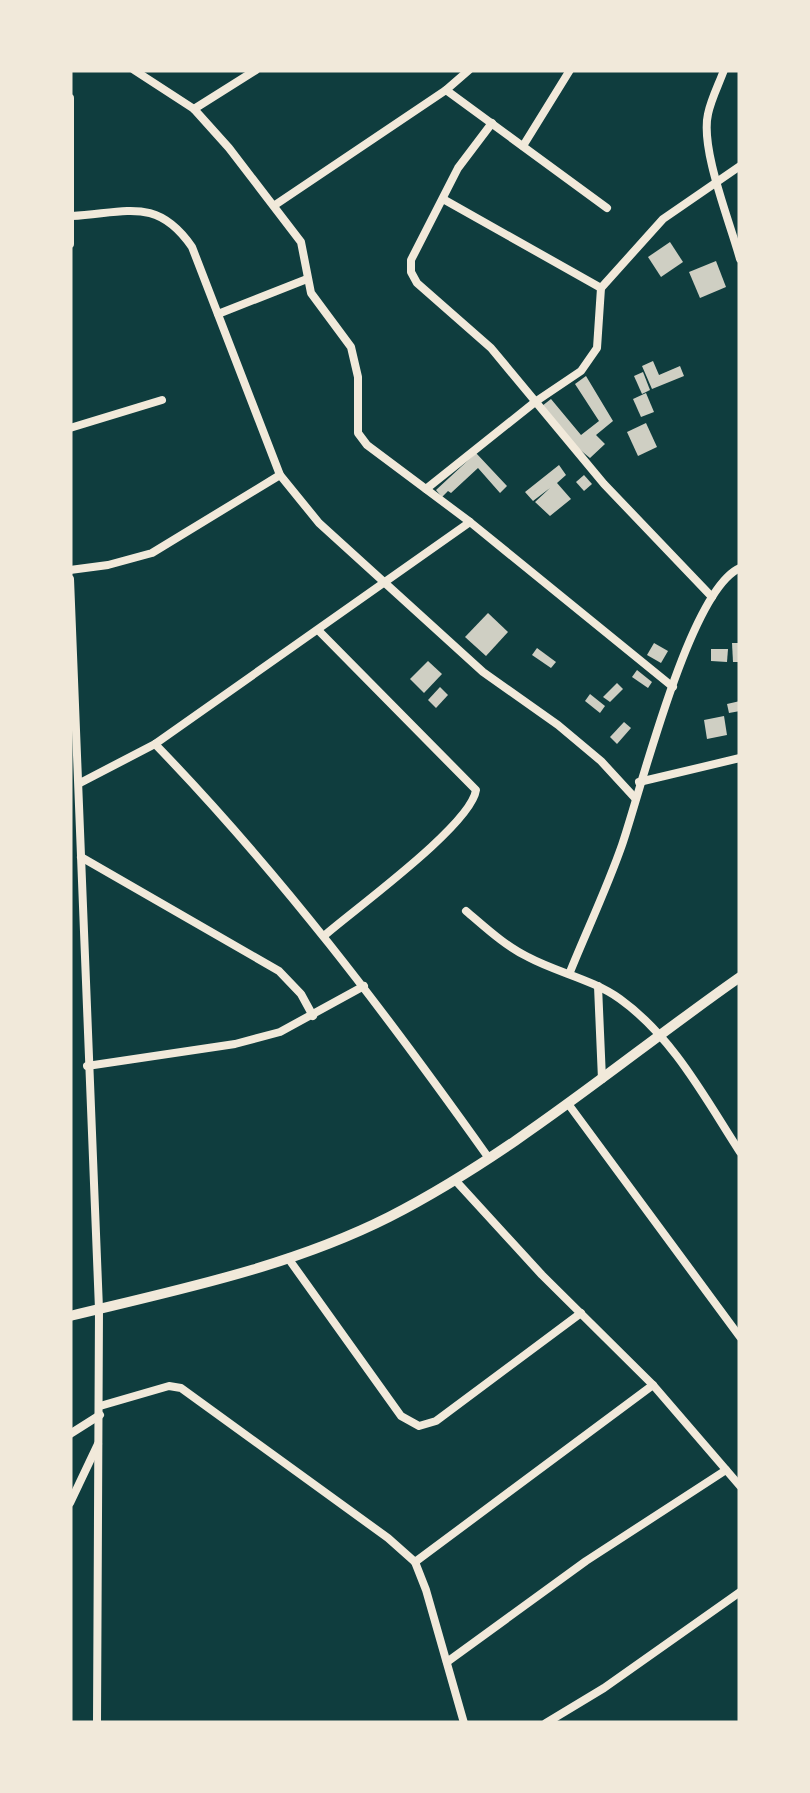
<svg xmlns="http://www.w3.org/2000/svg" width="810" height="1793" font-family="'DejaVu Sans',sans-serif">
	<style>
		.building { fill: #cfcfc3 }
		.lines { fill: none; stroke-linecap: round; stroke-linejoin: round }
		.minor { stroke: #f1e9da; stroke-width: 8 }
		.tertiary { stroke: #f1e9da; stroke-width: 10 }
	</style>
	<rect width="100%" height="100%" fill="#0f3d3e"/>
	<g class="building">
		<path d="M670,242L683,262L661,277L648,257Z"/>
		<path d="M716,261L726,287L700,298L689,272Z"/>
		<path d="M653,361L659,375L680,366L684,376L652,389L642,366Z"/>
		<path d="M643,372L650,390L642,394L634,376Z"/>
		<path d="M586,376L613,421L596,435L605,444L590,458L579,449L542,406L551,399L581,435L599,421L575,384Z"/>
		<path d="M646,393L654,412L641,417L633,399Z"/>
		<path d="M646,423L657,447L638,456L627,432Z"/>
		<path d="M476,453L507,486L500,493L478,468L451,493L448,491L442,497L436,490Z"/>
		<path d="M559,465L566,475L557,483L571,499L550,516L535,502L550,488L533,501L525,492Z"/>
		<path d="M584,475L592,484L584,491L576,482Z"/>
		<path d="M488,613L508,632L486,656L465,637Z"/>
		<path d="M654,643L668,651L661,663L647,655Z"/>
		<path d="M732,643H740V662H733Z"/>
		<path d="M537,648L556,662L551,668L532,655Z"/>
		<path d="M711,649H728L727,662L711,661Z"/>
		<path d="M428,661L442,674L424,693L410,679Z"/>
		<path d="M637,670L652,682L648,688L632,677Z"/>
		<path d="M617,683L623,689L610,702L603,697Z"/>
		<path d="M440,687L448,695L436,708L428,700Z"/>
		<path d="M590,694L605,706L600,713L585,701Z"/>
		<path d="M740,701V711L729,713L727,704Z"/>
		<path d="M724,716L727,735L707,739L704,720Z"/>
		<path d="M624,722L631,728L617,744L610,737Z"/>
	</g>
	<g class="lines">
		<g class="minor">
			<path d="M134,70L194,109L229,148L301,242L311,293L351,347L358,377V433L367,445L470,522L673,687"/>
			<path d="M724,70C719,84 711,99 708,114C700,149 730,222 740,259"/>
			<path d="M446,90L469,70"/>
			<path d="M70,98V244"/>
			<path d="M194,109L256,70"/>
			<path d="M492,123L458,168L411,260V272L417,283L491,348L604,484L712,597"/>
			<path d="M523,146L570,70"/>
			<path d="M443,199L601,288"/>
			<path d="M275,205L446,90L607,208"/>
			<path d="M72,216C126,213 157,196 192,247L280,475L319,523L483,672L558,725L601,761L635,798"/>
			<path d="M218,314L307,279"/>
			<path d="M70,428L162,400"/>
			<path d="M426,489L535,402L581,371L597,348L601,288L663,219L740,166"/>
			<path d="M70,570L108,565L152,553L280,475"/>
			<path d="M70,579L99,1309L97,1723"/>
			<path d="M319,631L476,790C471,825 356,908 325,935"/>
			<path d="M155,744C279,872 385,1012 488,1157"/>
			<path d="M639,782L740,758"/>
			<path d="M80,783L155,744L470,522"/>
			<path d="M81,857L279,971L301,994L313,1016"/>
			<path d="M466,911C485,927 505,946 528,957C558,973 592,979 620,999C673,1037 705,1098 740,1152"/>
			<path d="M570,972C587,930 607,888 622,845C641,790 690,589 740,568"/>
			<path d="M598,986L602,1079"/>
			<path d="M87,1066L235,1044L280,1032L364,986"/>
			<path d="M569,1105L740,1337"/>
			<path d="M455,1180L542,1275L653,1385L740,1486"/>
			<path d="M288,1258L401,1416L419,1426L436,1421L581,1313"/>
			<path d="M100,1406L169,1386L181,1388L388,1538L415,1562"/>
			<path d="M70,1434L100,1415"/>
			<path d="M70,1503L98,1444"/>
			<path d="M447,1662L586,1561L726,1470"/>
			<path d="M464,1723L426,1590L415,1562L653,1385"/>
			<path d="M546,1723L604,1688L740,1592"/>
		</g>
		<path class="tertiary" d="M70,1316C177,1290 290,1267 389,1217C516,1152 624,1058 740,977"/>
	</g>
	<rect width="810" height="1793" fill="none" stroke="#f1e9da" stroke-width="145"/>
</svg>
